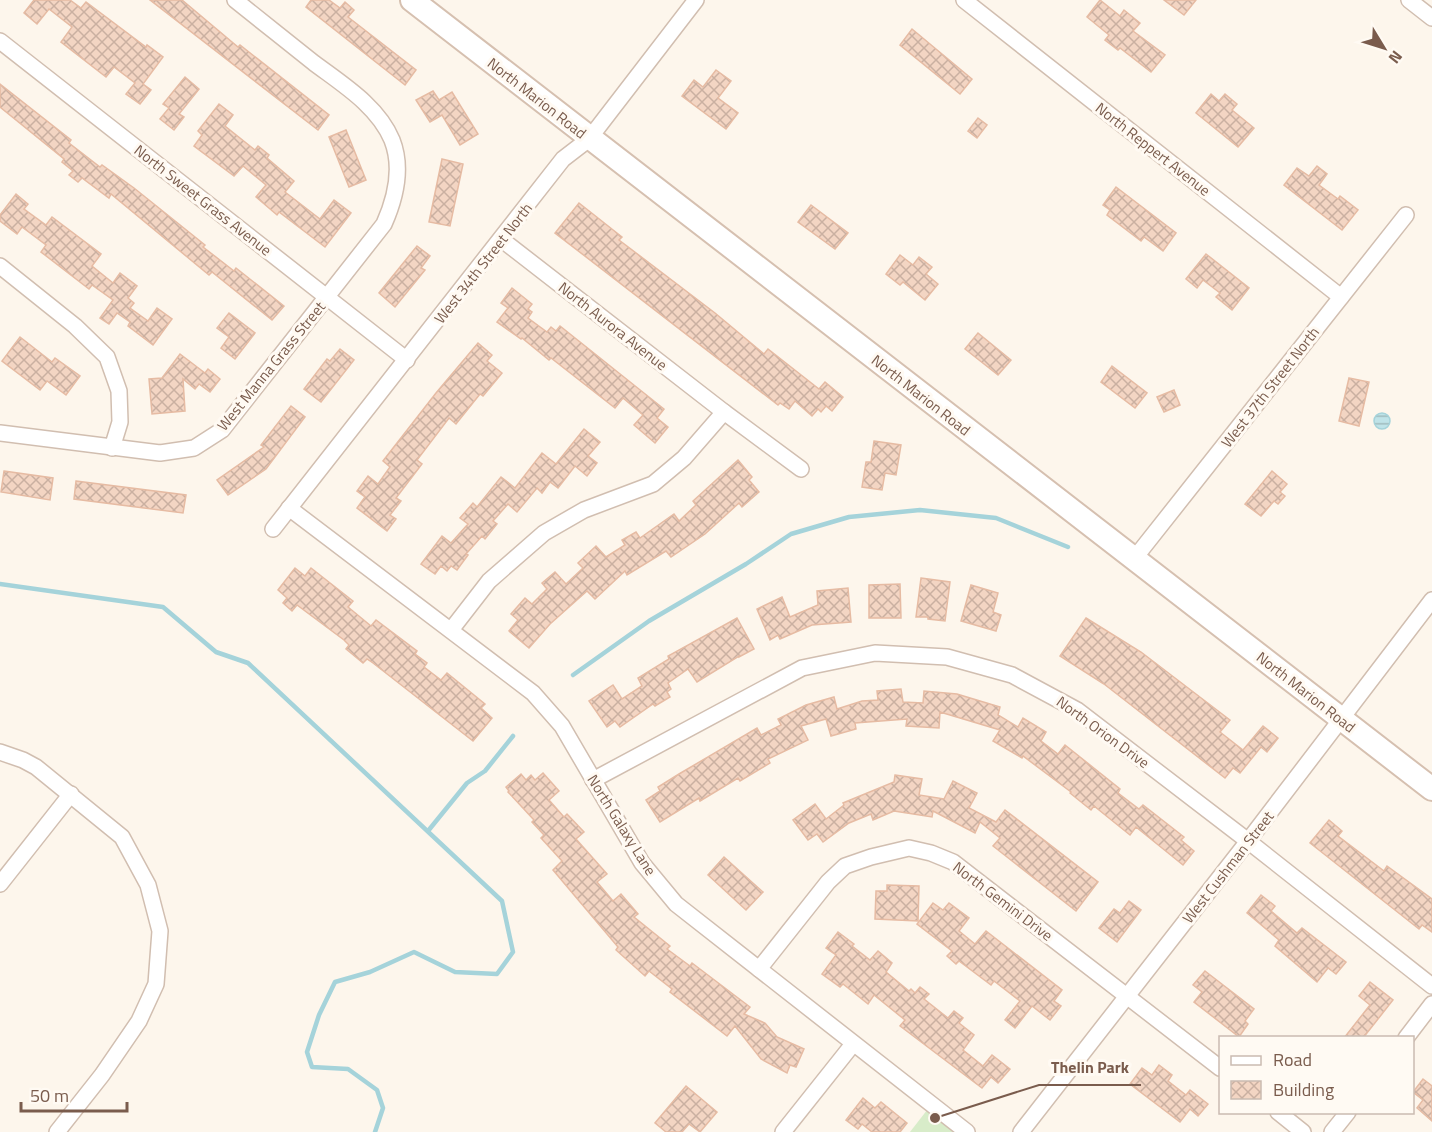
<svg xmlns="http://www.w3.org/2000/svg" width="1432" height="1132" font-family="'Titillium Web',sans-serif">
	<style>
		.park { fill: #d8ecc9 }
		.water { fill: url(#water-rules); stroke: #a5d3da; stroke-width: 1.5 }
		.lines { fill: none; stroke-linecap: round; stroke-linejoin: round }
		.stream { stroke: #a5d3da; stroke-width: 4.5 }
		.building { fill: url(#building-cross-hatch); stroke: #e6bba3; stroke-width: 1.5 }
		.minor-casing { stroke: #d1beb0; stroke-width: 18 }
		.secondary-casing { stroke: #d6c0b0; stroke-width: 26 }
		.minor { stroke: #fff; stroke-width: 15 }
		.secondary { stroke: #fff; stroke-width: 22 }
		.labels { text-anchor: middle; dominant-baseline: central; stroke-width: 6; stroke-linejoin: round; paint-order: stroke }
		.street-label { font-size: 15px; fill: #7a5c4d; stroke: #fffaf3 }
		.leader { fill: none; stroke: #7a5c4d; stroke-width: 2 }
		.callout-dot { fill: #7a5c4d; stroke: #fffaf3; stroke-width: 2 }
		.callout-label { font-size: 16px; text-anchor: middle; font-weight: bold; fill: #7a5c4d; stroke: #fffaf3; stroke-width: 6; stroke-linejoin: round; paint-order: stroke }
	</style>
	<defs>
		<pattern id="water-rules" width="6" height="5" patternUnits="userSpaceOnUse" patternTransform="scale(1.5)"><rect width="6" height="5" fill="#bfe3e8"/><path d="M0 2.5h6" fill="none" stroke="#a0bbbe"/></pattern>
		<pattern id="building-cross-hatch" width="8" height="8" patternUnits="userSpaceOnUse" patternTransform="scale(1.5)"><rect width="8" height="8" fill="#f3d5c3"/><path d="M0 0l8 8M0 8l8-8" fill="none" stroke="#cab0a1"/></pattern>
	</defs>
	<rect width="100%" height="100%" fill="#fdf6ec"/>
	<path class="park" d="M931,1105L966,1132H910Z"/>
	<circle class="water" cx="1382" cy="421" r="8"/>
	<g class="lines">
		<g class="stream">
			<path d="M0,584L163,607L216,652L248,663L502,901L513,952L497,974L455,972L414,952L370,972L335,982L319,1015L307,1052L312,1067L348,1069L377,1090L383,1108L375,1132"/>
			<path d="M573,675L649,621L746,564L791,534L849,517L920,510L996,518L1068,547"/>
			<path d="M428,831L467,783L485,771L513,736"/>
		</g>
	</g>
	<g class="building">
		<path d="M34,0H70L81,8L86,2L146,47L147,45L163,57L143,84L151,90L140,104L126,94L135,83L114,67L106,77L61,42L72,27L49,9L37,24L24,13Z"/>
		<path d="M150,0H182L238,47L240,45L329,115L318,130Z"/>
		<path d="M311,0H329L340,8L345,2L354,10L348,17L416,70L405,85L306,7Z"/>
		<path d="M1100,0L1120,16L1124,10L1140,23L1133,31L1165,55L1151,72L1120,48L1118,50L1105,40L1109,35L1087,17Z"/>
		<path d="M1164,0H1196L1184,15Z"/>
		<path d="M912,29L972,79L960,94L900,45Z"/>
		<path d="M716,70L731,81L718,98L738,113L726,129L682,96L694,80L703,87Z"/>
		<path d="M185,77L199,89L179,114L184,117L174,130L160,119L169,108L163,104Z"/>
		<path d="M0,84L71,140L69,143L100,167L102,165L134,188L205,245L203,247L234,271L236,268L284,306L272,320L212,272L209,275L111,194L109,198L82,178L78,182L69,175L73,171L62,162L64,159L0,107Z"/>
		<path d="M433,91L439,100L452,92L478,134L460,145L442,115L430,122L416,100Z"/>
		<path d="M1211,94L1219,101L1225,94L1237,104L1232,110L1254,128L1238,147L1196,113Z"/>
		<path d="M219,104L233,115L225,126L255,150L258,146L269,155L267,158L294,181L285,192L320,219L334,200L351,213L325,247L279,212L277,215L256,197L266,185L243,166L234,176L194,146L202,135L198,131Z"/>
		<path d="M978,118L987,125L977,138L968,131Z"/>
		<path d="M346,130L366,180L349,187L329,137Z"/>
		<path d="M442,159L463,164L450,226L429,222Z"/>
		<path d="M1317,166L1327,174L1319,185L1338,199L1340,196L1358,210L1342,230L1284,185L1297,168L1309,176Z"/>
		<path d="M1116,187L1176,233L1163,251L1144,237L1141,241L1107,215L1110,210L1103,205Z"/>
		<path d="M16,194L28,204L24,209L46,225L52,217L101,254L92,266L113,283L120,273L137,286L128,298L134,303L130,308L148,321L157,308L172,319L153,345L128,326L130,322L117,313L109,324L100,318L113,300L92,285L89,289L41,252L46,245L22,227L17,234L0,221V215Z"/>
		<path d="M579,203L622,237L619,240L715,313L764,354L768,349L819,389L825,382L843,397L832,411L826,406L821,412L818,409L812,416L795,401L789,409L780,403L778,405L555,233Z"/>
		<path d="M811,205L848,233L835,249L798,222Z"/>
		<path d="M417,246L430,256L421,268L425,270L395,307L379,293Z"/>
		<path d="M1206,254L1249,288L1232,310L1216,297L1220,293L1203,280L1197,288L1186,279Z"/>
		<path d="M900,255L913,265L919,257L932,267L926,274L938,284L925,300L903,282L900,285L886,274Z"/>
		<path d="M512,288L532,304L528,309L532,312L528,318L547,332L551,327L556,331L560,326L664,409L657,418L668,427L655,443L634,425L643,415L623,398L615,408L551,358L549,360L522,338L521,339L497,322L508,308L501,303Z"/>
		<path d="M229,313L255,333L235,359L221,348L229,337L217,328Z"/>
		<path d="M978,333L1011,360L998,375L965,349Z"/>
		<path d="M20,337L52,362L55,358L80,376L66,395L47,381L40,390L2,361Z"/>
		<path d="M478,343L492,355L487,361L502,373L483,396L480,394L456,424L449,418L417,460L422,464L396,498L401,501L390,515L396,519L387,531L357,508L365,497L357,491L368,476L378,484L390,467L383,461L436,393Z"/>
		<path d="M340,349L354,360L321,402L304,389L327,359L330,361Z"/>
		<path d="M180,354L205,373L208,369L220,379L210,392L199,384L195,389L183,379L185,411L152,414L149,379L162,378Z"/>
		<path d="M1112,366L1147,393L1135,408L1101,382Z"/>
		<path d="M1349,378L1369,382L1359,426L1339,421Z"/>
		<path d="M1174,390L1180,405L1164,412L1157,397Z"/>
		<path d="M291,406L305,417L266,469L228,495L217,480L264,447L261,445Z"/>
		<path d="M584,429L600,442L588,456L597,463L587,476L575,466L558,488L550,482L542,493L537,488L517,512L508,504L493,521L497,524L485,539L482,536L466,554L468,555L457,570L451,566L447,571L441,566L435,574L421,564L442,536L451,543L468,524L460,518L473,503L477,507L501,477L515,488L542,453L556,464Z"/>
		<path d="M874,441L901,445L896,475L885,473L882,490L862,487L866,462H871Z"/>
		<path d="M738,460L752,477L749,480L759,492L742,507L739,503L705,534L671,557L666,551L627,575L625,571L595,599L587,591L550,624L529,648L509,631L518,620L511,614L525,598L532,604L547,589L542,583L555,572L566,584L583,568L578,563L596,546L606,557L625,545L622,540L636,532L640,538L674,514L679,521L696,505L693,501Z"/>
		<path d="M4,471L53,478L50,500L1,492Z"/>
		<path d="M1272,471L1287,484L1280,492L1285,496L1278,504L1274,501L1261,516L1245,504Z"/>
		<path d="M76,481L186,495L183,513L74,499Z"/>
		<path d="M295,568L305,576L311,568L353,601L348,607L371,626L376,620L417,651L415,654L427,663L424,667L441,680L447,673L485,704L481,708L492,718L473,741L373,663L367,659L363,663L346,649L349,645L344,640L297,605L292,611L283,603L287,598L278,590Z"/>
		<path d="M921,578L950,582L945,621L928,619V617H916Z"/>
		<path d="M900,584L901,618H869V585Z"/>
		<path d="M971,585L998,593L993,612L1001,615L996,631L961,621Z"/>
		<path d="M848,588L851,622L812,625L780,639L778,635L770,640L757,609L782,597L790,617L818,605L817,591Z"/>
		<path d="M737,618L754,649L739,657V656L697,682L688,669L668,683L671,689L667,692L670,697L655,706L653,704L620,727L615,721L607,727L589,701L613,685L622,699L642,686L638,678L669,659L668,656Z"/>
		<path d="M1086,618L1141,652L1230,720L1220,732L1243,750L1263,726L1278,738L1267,752L1261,747L1240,773L1233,768L1225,778L1104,684L1060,656Z"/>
		<path d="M901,689L903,702L923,703L924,691L957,694L1000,707L998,715L1018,727L1023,718L1046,732L1041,741L1058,754L1065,745L1120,789L1118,793L1139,809L1143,805L1184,837L1181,840L1194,851L1183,865L1136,827L1130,835L1094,806L1091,810L1070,793L1071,792L1023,756L1022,758L993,741L1000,730L940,712L939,728L906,726L907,719L855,723L856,729L831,736L826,719L801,726L808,740L768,759L770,763L740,781L738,778L700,801L699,798L660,822L646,800L660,791L658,787L679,774L757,728L761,735L781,725L778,719L806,705L834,697L837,709L862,701L878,700L877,691Z"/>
		<path d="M543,773L559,791L549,800L564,817L567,814L584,832L576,839L607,874L597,882L613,901L621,894L638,914L634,917L670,946L667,949L690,966L692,963L750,1007L744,1014L765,1023L777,1037L804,1049L796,1067L790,1065L787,1073L761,1059L735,1026L727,1036L670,992L672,989L649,971L645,976L616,950L618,947L553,870L562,861L541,838L544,835L532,822L534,820L508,792L509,791L506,787L521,774L526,780L531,775L535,780Z"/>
		<path d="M895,775L922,779L919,795L944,799L953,781L977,793L969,808L996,822L1005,810L1098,882L1076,911L993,846L1000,838L980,822L975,833L933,811L932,817L894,811L873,820L871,814L849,823L823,842L817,834L808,840L793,820L815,804L826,819L844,805L843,803L894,782Z"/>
		<path d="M1329,820L1342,831L1338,836L1384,871L1387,866L1432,899V932L1422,925L1419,929L1310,843Z"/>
		<path d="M724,857L763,892L746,910L708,875Z"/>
		<path d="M887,885L919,886L918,921L875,919L876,891H887Z"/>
		<path d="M1261,895L1275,906L1271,911L1297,933L1302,928L1346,962L1336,974L1328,968L1317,982L1275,946L1279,940L1247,913Z"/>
		<path d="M1129,901L1141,910L1117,942L1099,928L1114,909L1120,913Z"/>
		<path d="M933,903L943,910L949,903L969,918L959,931L975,944L986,931L1062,990L1054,1001L1061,1006L1050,1020L1032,1006L1015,1028L1005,1020L1020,1001L994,981L991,985L959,961L956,964L947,956L952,951L917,924Z"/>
		<path d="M838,932L854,944L852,946L870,960L878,951L892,963L886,972L909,991L911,989L915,993L920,987L929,994L924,999L948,1018L954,1011L963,1018L959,1023L974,1035L963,1050L983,1066L992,1055L1010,1069L998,1083L991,1077L982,1088L900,1026L905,1020L874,995L868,1004L843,984L840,987L822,974L836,955L826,948Z"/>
		<path d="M1205,971L1254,1009L1245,1021L1248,1024L1239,1037L1194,1002L1202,992L1193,985Z"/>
		<path d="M1370,982L1393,1000L1363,1038H1344L1370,1005L1359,996Z"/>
		<path d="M1159,1065L1172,1075L1168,1081L1186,1095L1190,1090L1208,1104L1198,1116L1190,1109L1180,1122L1130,1084L1142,1068L1152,1075Z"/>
		<path d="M1423,1079L1432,1086V1121L1417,1108L1423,1100L1413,1092Z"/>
		<path d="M686,1086L717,1112L700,1132L689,1124L682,1132H666L655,1123Z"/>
		<path d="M863,1098L875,1108L881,1102L907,1123L900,1132H872L862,1124L858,1129L846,1120Z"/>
	</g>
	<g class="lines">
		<defs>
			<g id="minor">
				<path d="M964,0L1341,297"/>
				<path d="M1409,0L1432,18"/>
				<path d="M0,41L407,360"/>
				<path d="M501,239L724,412L801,469"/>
				<path d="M0,266L75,326L107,357L119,391L120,422L112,448"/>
				<path d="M0,433L160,453L194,448L222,430L384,224C396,197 403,168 392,140C378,106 342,84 314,63C288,42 261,21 235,0"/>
				<path d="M289,508L533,693L562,726L642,863L676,904L967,1132"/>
				<path d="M273,529L563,159L589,139L696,0"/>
				<path d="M1134,559L1406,215"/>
				<path d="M451,630L489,581L544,533L584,510L653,484L684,458L724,412"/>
				<path d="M0,752L23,760L36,767L122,837L148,885L160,931L156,984L139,1021L102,1075L57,1132"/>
				<path d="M593,780L802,668L875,653L947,657L1012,675L1077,710L1248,841L1432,986"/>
				<path d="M0,884L71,794"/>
				<path d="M759,969L828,882L845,866L871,857L909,848L931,853L953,862L1220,1068"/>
				<path d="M1406,1038L1432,1004"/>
				<path d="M1278,1112L1303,1132"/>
				<path d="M783,1132L853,1044"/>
				<path d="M1021,1132L1248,841L1432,600"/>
				<path d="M1332,1132L1348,1112"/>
			</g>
			<path id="secondary" d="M412,0L1432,789"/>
		</defs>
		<use href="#minor" class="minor-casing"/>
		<use href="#secondary" class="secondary-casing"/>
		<use href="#minor" class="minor"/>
		<use href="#secondary" class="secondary"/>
	</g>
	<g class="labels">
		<g class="street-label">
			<text transform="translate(537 98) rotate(38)">North Marion Road</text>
			<text transform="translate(1153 149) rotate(38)">North Reppert Avenue</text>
			<text transform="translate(203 200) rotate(38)">North Sweet Grass Avenue</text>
			<text transform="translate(483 263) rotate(-52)">West 34th Street North</text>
			<text transform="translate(613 326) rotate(38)">North Aurora Avenue</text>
			<text transform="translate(271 366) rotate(-51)">West Manna Grass Street</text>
			<text transform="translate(1270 387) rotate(-52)">West 37th Street North</text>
			<text transform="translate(921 395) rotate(38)">North Marion Road</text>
			<text transform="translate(1306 692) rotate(38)">North Marion Road</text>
			<text transform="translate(1103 732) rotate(36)">North Orion Drive</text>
			<text transform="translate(622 825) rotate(58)">North Galaxy Lane</text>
			<text transform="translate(1228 867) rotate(-52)">West Cushman Street</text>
			<text transform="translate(1003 901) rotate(37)">North Gemini Drive</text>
		</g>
	</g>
	<path class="leader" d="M935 1118L1039 1085H1141"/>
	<circle class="callout-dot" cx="935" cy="1118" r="6"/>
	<g class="callout-label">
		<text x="1090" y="1073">Thelin Park</text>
	</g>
	<rect x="1219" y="1036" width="195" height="78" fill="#fffaf3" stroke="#cabbb1" stroke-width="1.5"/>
	<rect x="1231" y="1056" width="30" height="9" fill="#ffffff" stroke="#cabbb1" stroke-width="1.5"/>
	<text x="1273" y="1066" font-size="18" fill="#7a5c4d">Road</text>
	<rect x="1231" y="1081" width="30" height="18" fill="url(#building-cross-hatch)" stroke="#cabbb1" stroke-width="1.5"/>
	<text x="1273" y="1096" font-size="18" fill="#7a5c4d">Building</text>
	<g transform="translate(1384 48) rotate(128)" stroke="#fffaf3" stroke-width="4.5" paint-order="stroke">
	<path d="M0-4.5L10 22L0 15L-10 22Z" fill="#7a5c4d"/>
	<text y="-9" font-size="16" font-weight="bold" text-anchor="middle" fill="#7a5c4d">N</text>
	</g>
	<path d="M21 1102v9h106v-9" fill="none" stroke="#7a5c4d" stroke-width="3"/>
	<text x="30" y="1102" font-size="18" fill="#7a5c4d" stroke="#fffaf3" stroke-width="4.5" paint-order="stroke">50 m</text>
</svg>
